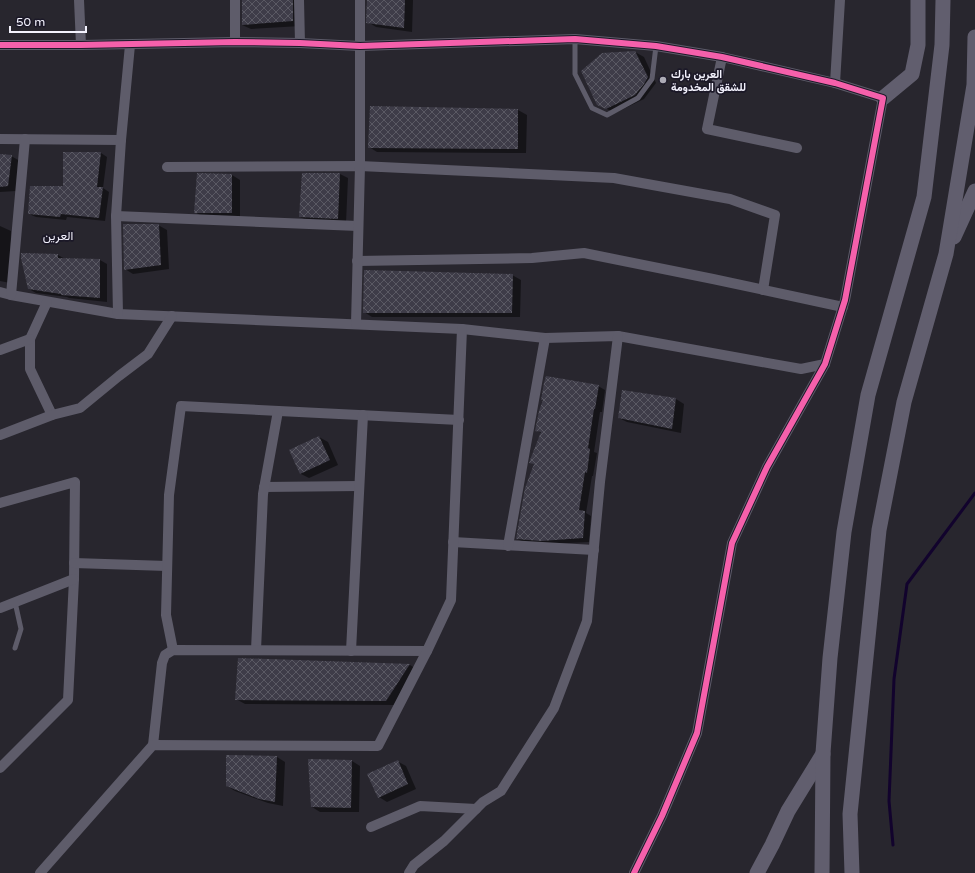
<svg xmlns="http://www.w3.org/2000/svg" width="975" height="873" font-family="'Varela Round',Vazirmatn,sans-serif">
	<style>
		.shadow { fill: #0007 }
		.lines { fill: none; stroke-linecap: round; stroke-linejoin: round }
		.stream { stroke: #12032d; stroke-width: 3 }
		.building { fill: url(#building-cross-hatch) }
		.service { stroke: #5e5c6a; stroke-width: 5 }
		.minor { stroke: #5e5c6a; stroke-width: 10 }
		.secondary { stroke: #615e6e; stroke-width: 15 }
		.cycleway-casing { stroke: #1c1928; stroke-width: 8 }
		.cycleway { stroke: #f560ab; stroke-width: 6 }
		.poi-dot { fill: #acabb5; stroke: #1c1928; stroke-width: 1.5 }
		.labels { text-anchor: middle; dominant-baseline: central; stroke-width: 3.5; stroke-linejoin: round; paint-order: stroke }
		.poi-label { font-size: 11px; font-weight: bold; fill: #f3f2fd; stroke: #1c1928; text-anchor: start }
		.neighbourhood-label { font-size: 12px; fill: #f3f2fd; stroke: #1c1928 }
	</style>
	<defs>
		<pattern id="building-cross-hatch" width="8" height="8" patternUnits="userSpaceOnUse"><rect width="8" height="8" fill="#3e3c48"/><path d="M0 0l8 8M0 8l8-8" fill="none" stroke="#5a5963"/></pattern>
	</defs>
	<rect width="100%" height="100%" fill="#28262e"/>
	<g class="shadow">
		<path d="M242,0H302L301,26L251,29L242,25Z"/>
		<path d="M368,0H413L412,32L376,27L368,22Z"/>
		<path d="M635,52L644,57L656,83L644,99L615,113L597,104Z"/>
		<path d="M371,107L518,110L527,115L526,153L377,152L369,147Z"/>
		<path d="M101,153L107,157L103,188L109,192L105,221L67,217L66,220L36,217L29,214L64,187Z"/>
		<path d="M0,155L11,156L20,161L16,191L0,192Z"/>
		<path d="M340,174L348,178L346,223L308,221L300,217Z"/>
		<path d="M232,175L240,180V217H203L195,212Z"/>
		<path d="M158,225L167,230L169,269L133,274L125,269Z"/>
		<path d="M0,226L11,231L10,283L0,281Z"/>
		<path d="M58,255L65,259L100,260L107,264V302L69,298L67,297L36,293L29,289Z"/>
		<path d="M512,275L521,280L520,317H372L364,312Z"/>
		<path d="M598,386L605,390L602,412H600L594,452L597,453L593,476H592L586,513L591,516L589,542L549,544L524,542L517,539L535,465L531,462L541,433L536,430L544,401L542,399Z"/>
		<path d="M676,399L684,404L681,433L627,422L619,418Z"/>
		<path d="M319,437L328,442L338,465L309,478L301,474L291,451Z"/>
		<path d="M239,659L410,665L418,670L394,705L245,704L236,699Z"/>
		<path d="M277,757L285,762L283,806L268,803L235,791L227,786Z"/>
		<path d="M352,761L360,766L359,812H320L312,807Z"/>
		<path d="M397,761L406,766L416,789L387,802L379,797Z"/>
	</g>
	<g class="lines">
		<path class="stream" d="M893,845L889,801L894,679L907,584L975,493"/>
	</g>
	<g class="building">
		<path d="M242,0H293V21L242,25Z"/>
		<path d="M367,0H405L404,28L366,23Z"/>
		<path d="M635,51L648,77L644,84L635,95L606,109L597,105L581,71L602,53Z"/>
		<path d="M370,106L518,109V149L368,148Z"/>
		<path d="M63,152H101L97,187H103L99,218L61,214L60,217L28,214L30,186H63Z"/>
		<path d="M0,154L12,155L8,186L0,187Z"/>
		<path d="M197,173L232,174V213H194Z"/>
		<path d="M302,173H340L338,219L299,217Z"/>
		<path d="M123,224H159L161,265L124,270Z"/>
		<path d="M21,253L58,254V258L100,259V298L61,295V294L28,289L21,258Z"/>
		<path d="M364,270L513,274L512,313H363Z"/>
		<path d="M546,376L599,385L595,409H594L588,448L590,449L587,473L585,472L579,510L585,511L583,538L541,541L516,539L525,488L534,464L529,463L530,460L541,432L535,431L539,411L543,400H541L544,383Z"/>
		<path d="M622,390L676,398L672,429L618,418Z"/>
		<path d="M319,436L330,460L300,474L289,450Z"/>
		<path d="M238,658L410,664L386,701L235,700Z"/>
		<path d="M226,755L277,756L275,802L259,799L226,786Z"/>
		<path d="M308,759L352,760L351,808L311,807Z"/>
		<path d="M398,760L408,784L378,798L367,774Z"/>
	</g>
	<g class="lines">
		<g class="service">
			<path d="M575,39V74L592,108L607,115L638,98L652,79L656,46"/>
			<path d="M15,602L21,629L15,648"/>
		</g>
		<g class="minor">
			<path d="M79,0L81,45"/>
			<path d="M299,0L300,43"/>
			<path d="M235,42V0"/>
			<path d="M0,45H81L235,42L300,43L360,46L575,39L656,46L722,57L835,83L883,98L845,300L825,364L767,467L732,543L697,733L662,816L634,873"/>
			<path d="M722,57L707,129L797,148"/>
			<path d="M835,83L840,0"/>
			<path d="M0,139L121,140"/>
			<path d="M167,167L360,166L614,178L730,199L775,215L763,290"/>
			<path d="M116,216L358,226"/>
			<path d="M357,261L532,258L584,253L713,279L843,307"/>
			<path d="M0,292L11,295L118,314L462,329L545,338L618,336L801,369L825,364"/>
			<path d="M11,295L25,139"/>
			<path d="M47,302L30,339V369L52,415"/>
			<path d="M118,314L116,216L121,140L130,45"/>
			<path d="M356,324L360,166V0"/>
			<path d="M0,350L30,339"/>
			<path d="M0,435L52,415L80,408L119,376L148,354L172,316"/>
			<path d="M264,487L359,486"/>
			<path d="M0,503L75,482L74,579L68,700L0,768"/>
			<path d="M453,542L594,550"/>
			<path d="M508,546L545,338"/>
			<path d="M74,563L167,566"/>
			<path d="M0,608L74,579"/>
			<path d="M173,650L166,615L169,495L181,406L459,420"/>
			<path d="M256,650L263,494L278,411"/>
			<path d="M351,651L363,415"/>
			<path d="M153,745L162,663L165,655L173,650L427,651"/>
			<path d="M371,827L420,806L476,809"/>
			<path d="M40,873L153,745L378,746L427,651L451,600L462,329"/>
			<path d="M409,873L414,865L444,841L483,802L501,791L554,708L587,621L600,482L618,336"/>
		</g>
		<g class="secondary">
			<path d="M883,98L912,74L918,45V0"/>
			<path d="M954,237L975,191"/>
			<path d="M757,873L772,845L788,811L823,754"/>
			<path d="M822,873L823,753L830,658L844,532L868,395L924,197L942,45L943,0"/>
			<path d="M852,873L850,814L879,530L904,402L946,254L974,85L975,37"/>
		</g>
		<defs>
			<path id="cycleway" d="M0,45H81L235,42L300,43L360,46L575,39L656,46L722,57L835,83L883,98L845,300L825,364L767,467L732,543L697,733L662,816L634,873"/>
		</defs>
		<use href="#cycleway" class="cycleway-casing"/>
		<use href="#cycleway" class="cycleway"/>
	</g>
	<circle class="poi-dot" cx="663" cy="80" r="4"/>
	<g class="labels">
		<g class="poi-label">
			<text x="671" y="74">العرين بارك<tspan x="671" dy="13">للشقق المخدومة</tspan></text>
		</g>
		<g class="neighbourhood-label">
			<text x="58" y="236">العرين</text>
		</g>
	</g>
	<path d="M10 26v6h76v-6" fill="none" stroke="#f3f2fd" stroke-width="2"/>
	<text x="16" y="26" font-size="12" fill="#f3f2fd" stroke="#1c1928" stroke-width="3" paint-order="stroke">50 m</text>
</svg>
